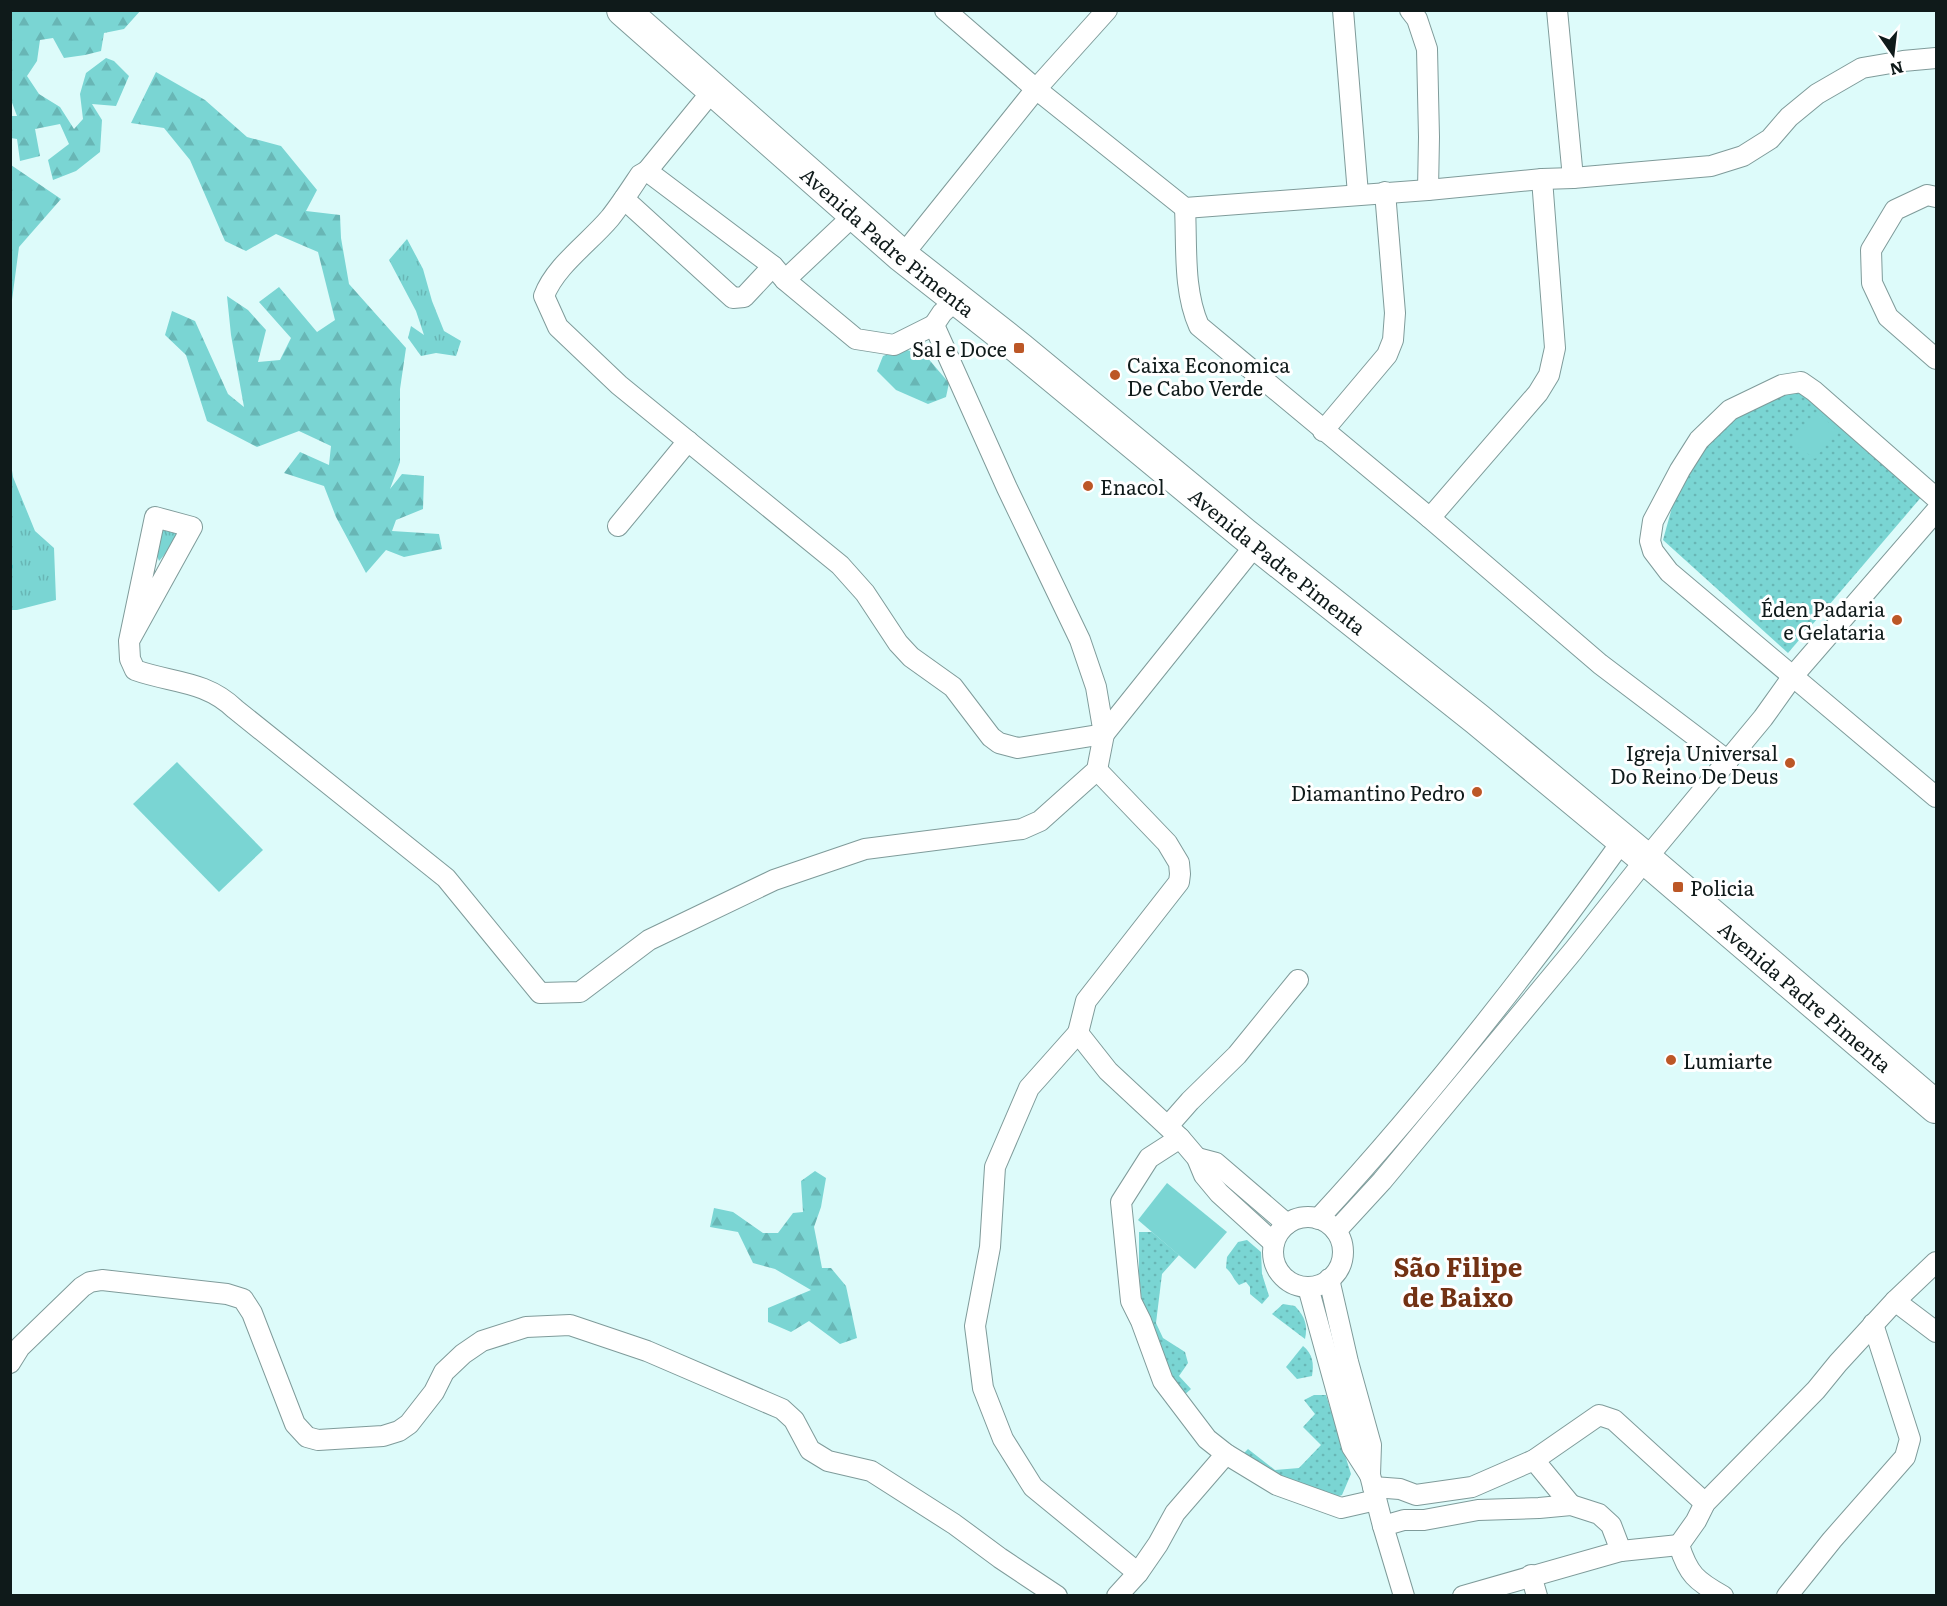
<svg xmlns="http://www.w3.org/2000/svg" width="1947" height="1606" font-family="Literata,serif">
	<style>
		.grass { fill: url(#grass-tufts) }
		.forest { fill: url(#forest-firs) }
		.park { fill: url(#park-dots) }
		.pitch { fill: #7ad5d3 }
		.lines { fill: none; stroke-linecap: round; stroke-linejoin: round }
		.stream { stroke: #26cfcd; stroke-width: 5 }
		.minor-casing { stroke: #7f9b9a; stroke-width: 22 }
		.primary-casing { stroke: #7f9b9a; stroke-width: 34 }
		.minor { stroke: #fff; stroke-width: 20 }
		.primary { stroke: #fff; stroke-width: 32 }
		.poi-dot { fill: #bc5726; stroke: #fff; stroke-width: 2 }
		.labels { text-anchor: middle; dominant-baseline: central; stroke-width: 6; stroke-linejoin: round; paint-order: stroke }
		.street-label { font-size: 20px; fill: #0f1a1a; stroke: #fff }
		.poi-label { font-size: 20px; fill: #0f1a1a; stroke: #fff; text-anchor: end }
		.district-label { font-size: 26px; font-weight: bold; fill: #733214; stroke: #fff }
	</style>
	<defs>
		<pattern id="grass-tufts" width="24" height="20" patternUnits="userSpaceOnUse" patternTransform="scale(1.5)"><rect width="24" height="20" fill="#7ad5d3"/><path d="M3 7l-1-3M5 7V3M7 7l1-3M15 17l-1-3M17 17v-4M19 17l1-3" fill="none" stroke="#68b6b5"/></pattern>
		<pattern id="forest-firs" width="22" height="20" patternUnits="userSpaceOnUse" patternTransform="scale(1.5)"><rect width="22" height="20" fill="#7ad5d3"/><path d="M5 1l3.5 6h-7zM16 11l3.5 6h-7z" fill="#68b6b5"/></pattern>
		<pattern id="park-dots" width="8" height="8" patternUnits="userSpaceOnUse" patternTransform="scale(1.5)"><rect width="8" height="8" fill="#7ad5d3"/><path d="M2 2h.1M6 6h.1" fill="none" stroke="#68b6b5" stroke-width="1.8" stroke-linecap="round"/></pattern>
	</defs>
	<rect width="100%" height="100%" fill="#ddfbfa"/>
	<g class="grass">
		<path d="M407,239L423,269L432,301L444,331L461,341L456,356L436,353L421,356L408,338L411,326L424,335L416,311L389,260Z"/>
		<path d="M11,464L13,477L35,531L54,548L56,600L17,610H10Z"/>
		<path d="M159,529L178,533L172,546L159,561L155,550Z"/>
	</g>
	<g class="forest">
		<path d="M141,10L124,29L104,33L101,51L85,55L64,58L53,38L40,40L37,61L27,76L39,94L60,107L74,129L83,119L80,94L86,73L106,58L114,61L129,76L116,106L92,104L102,120L100,152L76,171L53,180L48,160L69,144L60,124L35,129L40,156L20,161L17,139L11,138V116H17L11,100V11Z"/>
		<path d="M156,72L205,100L247,137L281,146L317,190L306,211L340,215L341,238L349,284L406,348L400,389V462L390,489L402,474L424,476L423,509L396,520L392,531L439,534L442,549L404,557L386,550L366,573L336,517L324,486L284,473L300,452L329,465L331,446L299,431L257,447L207,421L186,355L165,335L172,311L195,321L228,394L244,407L231,335L227,296L248,310L266,330L258,362L280,360L291,338L259,302L279,287L317,332L335,320L318,252L276,234L246,251L225,241L190,160L164,128L131,123Z"/>
		<path d="M11,165L61,199L19,247L12,300H10Z"/>
		<path d="M904,349L926,356L949,383L946,397L928,404L896,390L877,371L883,356Z"/>
		<path d="M815,1171L826,1178L821,1207L814,1227L822,1268H831L846,1286L857,1338L840,1344L809,1321L791,1332L768,1322V1308L811,1290L775,1269L753,1263L738,1232L710,1227L714,1208L733,1212L763,1233H778L793,1213L803,1212L801,1181Z"/>
	</g>
	<g class="park">
		<path d="M1801,387L1923,495L1788,653L1663,540L1679,482L1699,450L1735,414Z"/>
		<path d="M1139,1232H1152L1179,1255L1162,1274L1156,1323L1163,1338L1185,1352L1188,1363L1179,1376L1191,1389L1183,1396L1171,1378L1143,1314L1139,1274Z"/>
		<path d="M1247,1240L1261,1252L1262,1274L1269,1296L1262,1304L1250,1294V1287L1246,1282L1239,1285C1233,1279 1232,1273 1226,1268L1227,1257L1238,1242Z"/>
		<path d="M1283,1304L1295,1306C1305,1317 1308,1325 1305,1339L1272,1314Z"/>
		<path d="M1303,1346C1313,1354 1314,1364 1312,1376L1297,1379L1286,1367Z"/>
		<path d="M1314,1395H1326L1351,1474L1342,1495C1319,1505 1263,1468 1242,1455L1248,1449L1275,1470L1299,1468L1321,1445L1303,1427L1315,1414L1304,1400Z"/>
	</g>
	<g class="pitch">
		<path d="M1818,412L1837,431L1815,459L1792,442Z"/>
		<path d="M177,762L263,850L219,892L133,804Z"/>
		<path d="M1167,1183L1227,1232L1195,1269L1138,1220Z"/>
	</g>
	<g class="lines">
		<path class="stream" d="M10,566V567"/>
		<defs>
			<g id="minor">
				<path d="M945,10L1036,89L1185,208L1428,190L1542,179L1573,178L1711,166L1743,156L1770,139L1789,117L1817,94L1862,68L1903,61L1936,58"/>
				<path d="M1343,10L1358,194"/>
				<path d="M1410,10L1417,19L1427,49L1429,137L1428,190"/>
				<path d="M1557,10L1573,178"/>
				<path d="M647,171L713,90"/>
				<path d="M1936,197L1927,195L1895,210L1871,250L1872,283L1888,317L1936,359"/>
				<path d="M624,199L733,298L744,297L773,266"/>
				<path d="M1185,208C1187,246 1183,290 1199,326L1430,518L1600,664L1728,761"/>
				<path d="M855,214L785,280L773,266L647,171L640,175C630,190 621,204 610,218C590,242 555,266 544,296L558,327L619,385L840,565L865,593L898,643L911,657L953,687L991,737L999,743L1018,748L1104,734L1257,543"/>
				<path d="M902,256L1036,89L1107,10"/>
				<path d="M785,280L856,339L894,345L934,325"/>
				<path d="M1323,431L1387,355L1393,340L1395,313L1385,192"/>
				<path d="M1936,498L1814,391L1801,382L1782,385L1730,410L1699,440L1680,470L1653,521L1650,541L1653,551L1669,572L1936,797"/>
				<path d="M1430,518L1538,393L1549,375L1555,348L1542,179"/>
				<path d="M618,526L688,441"/>
				<path d="M129,641L155,517L192,527L129,641L130,659L135,670C171,683 205,680 235,709L446,878L540,993L580,992L649,940L774,880L865,849L1022,829L1040,821L1097,770L1104,734L1096,687L1080,640L1007,488L934,325L942,313L957,299"/>
				<path d="M1097,770L1167,843L1179,863L1180,874L1179,882L1086,1001L1078,1033L1108,1071L1180,1138"/>
				<path d="M1078,1033L1029,1088L995,1167L990,1247L975,1326L983,1388L1003,1439L1033,1487L1138,1573"/>
				<path d="M1168,1126L1190,1101L1237,1055L1298,980"/>
				<path d="M1197,1158L1216,1163L1287,1224"/>
				<circle cx="1308" cy="1252" r="35"/>
				<path d="M1318,1219C1428,1100 1528,972 1623,840"/>
				<path d="M1336,1231L1382,1181L1573,951L1646,859L1763,718L1793,676L1936,511"/>
				<path d="M1274,1243L1219,1193L1204,1175L1197,1158L1180,1138L1149,1158L1121,1202L1131,1301L1141,1321L1163,1381L1207,1439L1226,1454L1277,1485L1341,1508L1376,1500"/>
				<path d="M1329,1279L1348,1362L1371,1445L1370,1475L1383,1526L1404,1596"/>
				<path d="M1308,1287L1352,1447L1370,1475"/>
				<path d="M1895,1301L1936,1332"/>
				<path d="M10,1363L20,1347L82,1287L90,1282L102,1280L227,1294L243,1299L252,1313L295,1424L307,1437L318,1440L383,1436L399,1431L409,1424L434,1392L444,1372L463,1354L482,1341L526,1327L570,1325L647,1351L782,1409L794,1420L810,1450L828,1461L871,1471L954,1524L1000,1558L1057,1596"/>
				<path d="M1534,1460L1571,1505"/>
				<path d="M1373,1487L1400,1489L1416,1495L1472,1487L1534,1460L1599,1415L1614,1420L1705,1503"/>
				<path d="M1383,1526L1404,1520H1424L1478,1510L1539,1508L1571,1505L1599,1514L1611,1525L1621,1551"/>
				<path d="M1531,1575L1537,1596"/>
				<path d="M1117,1596L1138,1573L1158,1544L1175,1513L1226,1454"/>
				<path d="M1463,1596L1621,1551L1679,1545"/>
				<path d="M1723,1596C1696,1581 1688,1574 1679,1545L1696,1521L1705,1503L1816,1390L1838,1363L1895,1301L1936,1262"/>
				<path d="M1787,1596L1832,1540L1905,1457L1910,1439L1873,1324"/>
			</g>
			<g id="primary">
				<path id="s1" d="M623,10L902,256L1019,348L1244,534L1477,719L1646,859L1936,1107"/>
			</g>
		</defs>
		<use href="#minor" class="minor-casing"/>
		<use href="#primary" class="primary-casing"/>
		<use href="#minor" class="minor"/>
		<use href="#primary" class="primary"/>
	</g>
	<g class="poi-dot">
		<rect x="1013" y="342" width="12" height="12" rx="3"/>
		<circle cx="1115" cy="375" r="6"/>
		<circle cx="1088" cy="486" r="6"/>
		<circle cx="1897" cy="620" r="6"/>
		<circle cx="1790" cy="763" r="6"/>
		<circle cx="1477" cy="792" r="6"/>
		<rect x="1672" y="881" width="12" height="12" rx="3"/>
		<circle cx="1671" cy="1060" r="6"/>
	</g>
	<g class="labels">
		<g class="street-label">
			<text stroke="none"><textPath href="#s1" startOffset="352">Avenida Padre Pimenta</textPath></text>
			<text stroke="none"><textPath href="#s1" startOffset="856">Avenida Padre Pimenta</textPath></text>
			<text stroke="none"><textPath href="#s1" startOffset="1540">Avenida Padre Pimenta</textPath></text>
		</g>
		<g class="poi-label">
			<text x="1007" y="348">Sal e Doce</text>
			<text x="1127" y="364" text-anchor="start">Caixa Economica<tspan x="1127" dy="23">De Cabo Verde</tspan></text>
			<text x="1100" y="486" text-anchor="start">Enacol</text>
			<text x="1885" y="608">Éden Padaria<tspan x="1885" dy="23">e Gelataria</tspan></text>
			<text x="1778" y="752">Igreja Universal<tspan x="1778" dy="23">Do Reino De Deus</tspan></text>
			<text x="1465" y="792">Diamantino Pedro</text>
			<text x="1690" y="887" text-anchor="start">Policia</text>
			<text x="1683" y="1060" text-anchor="start">Lumiarte</text>
		</g>
		<g class="district-label">
			<text x="1458" y="1265">São Filipe<tspan x="1458" dy="30">de Baixo</tspan></text>
		</g>
	</g>
	<rect width="1947" height="1606" fill="none" stroke="#0f1a1a" stroke-width="24"/>
	<g transform="translate(1893 54) rotate(166)" stroke="#ffffff" stroke-width="4.5" paint-order="stroke">
	<path d="M0-4.5L10 22L0 15L-10 22Z" fill="#0f1a1a"/>
	<text y="-9" font-size="16" font-weight="bold" text-anchor="middle" fill="#0f1a1a">N</text>
	</g>
</svg>
